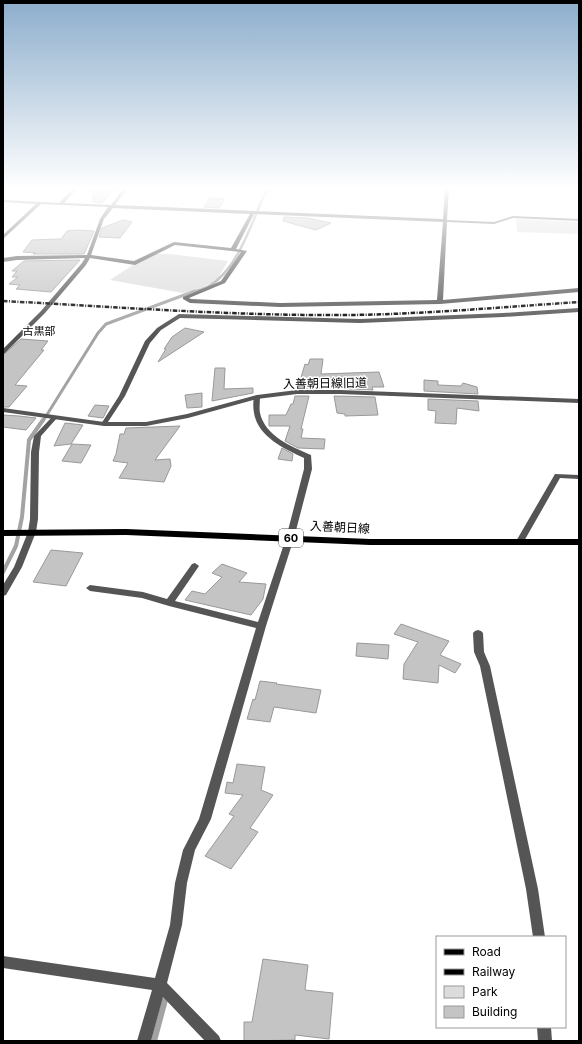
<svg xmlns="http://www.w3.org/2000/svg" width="582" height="1044" font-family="Inter,'Noto Sans JP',sans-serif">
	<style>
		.green { fill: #dcdcdc }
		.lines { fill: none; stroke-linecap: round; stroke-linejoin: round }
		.stream-far3 { stroke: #a3a3a3; stroke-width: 2.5 }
		.stream-far2 { stroke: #a3a3a3; stroke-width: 3 }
		.stream-far1 { stroke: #a3a3a3; stroke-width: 4 }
		.stream { stroke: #a3a3a3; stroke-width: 6 }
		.building { fill: #c4c4c4; stroke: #999 }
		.minor { fill: #555; fill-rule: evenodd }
		.tertiary { fill: #555; fill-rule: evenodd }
		.primary { fill: #000; fill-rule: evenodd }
		.rail { stroke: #000; stroke-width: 2.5; stroke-dasharray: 4.5 1.5 1 1.5; stroke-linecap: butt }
		.labels { text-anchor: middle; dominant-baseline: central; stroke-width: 3; stroke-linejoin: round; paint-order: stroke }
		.far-neighbourhood-label { font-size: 11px; fill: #000; stroke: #fff }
		.shield { fill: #fff; stroke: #4c4c4c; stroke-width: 1 }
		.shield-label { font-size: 11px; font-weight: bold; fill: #000 }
		.street-label { font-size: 12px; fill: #000; stroke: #fff }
	</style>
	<rect width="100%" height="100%" fill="#fff"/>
	<g class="green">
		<path d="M516,219L579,222V234L517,232Z"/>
		<path d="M155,254H170L228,261L218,278L213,282L201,288L183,293L110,280L133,265Z"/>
	</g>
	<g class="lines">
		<path class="stream-far3" d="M192,292C198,290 204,289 209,286C239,269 253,218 267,189"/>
		<path class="stream-far2" d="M43,421L98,333L106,324L195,291"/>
		<path class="stream-far1" d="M3,572L16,546L22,517L29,440L43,420"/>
		<path class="stream" d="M154,1041L165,1000"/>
	</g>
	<g class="building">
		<path d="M93,189H115L102,203L93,202Z"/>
		<path d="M210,198L225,199L219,208L204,207Z"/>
		<path d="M284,217L308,218L331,223L316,230L283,221Z"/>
		<path d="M123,220L132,222L120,238L99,237L102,228Z"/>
		<path d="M77,230L94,231L84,254H33L36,253L23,252L32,240L61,239L67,231Z"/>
		<path d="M80,260L51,292L16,289L20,285L9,284L18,277H12L17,271H12L24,261Z"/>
		<path d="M185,328L204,332L158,362L166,349H164L172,337Z"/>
		<path d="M21,339L48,341L41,350H44L15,385L27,386L9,407H3V355Z"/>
		<path d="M310,359H323L321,374L379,372L384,387H372L373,390L332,388H298L305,364L308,365Z"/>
		<path d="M215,368H225L224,389L253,388V393L212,401Z"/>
		<path d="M424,380L438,381V385L461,386L463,383L477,387L478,394L424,391Z"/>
		<path d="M202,393V407L187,408L185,395Z"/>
		<path d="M295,396H309L301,429H303L301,438L325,439L324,449L298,448L285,441L290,426H269V415H286L291,404H293Z"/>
		<path d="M334,396L375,397L378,415L345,416V414L337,413Z"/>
		<path d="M428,399L478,401L479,411L457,408L456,424L435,423L436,411L428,410Z"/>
		<path d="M95,405L109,406L103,418L88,416Z"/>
		<path d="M3,415L19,416L36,418L26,430L3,427Z"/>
		<path d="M65,423L83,425L71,444L54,446Z"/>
		<path d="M180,426L155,460L170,459L171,466L164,482L119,478L128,463L113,461L116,454L120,434H124L126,428Z"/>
		<path d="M72,444L91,445L81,463L62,461Z"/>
		<path d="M282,448L293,454L292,461L278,459Z"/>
		<path d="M51,550L83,553L66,586L33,582Z"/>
		<path d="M222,564L247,573L239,582L266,584L263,599L251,615L185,600L192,591L205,594L222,577L212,573Z"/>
		<path d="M401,624L449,641L440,655L461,664L455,673L439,665L438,683L403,679L404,664L418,642L394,634Z"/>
		<path d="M357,643L389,645L388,659L356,656Z"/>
		<path d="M260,681L277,683L276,684L321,690L316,713L274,707L270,722L247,719L253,699L255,700Z"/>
		<path d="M237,764L265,767L261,790L273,795L250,828L258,832L231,869L205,856L234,816L229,814L243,795L225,793L227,782L233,783Z"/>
		<path d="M263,959L308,965L305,990L333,993L329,1039L295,1035V1040L244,1041V1022H252Z"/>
	</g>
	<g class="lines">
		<g class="minor">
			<path d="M73,189H77L64,203L111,205L123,189H127L115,205L443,219L445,189H449L447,220L494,222L513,216L579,219V221L513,218L494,224L447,222L443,300L579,288V292L440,304L280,307L190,303L183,299V297L221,281L241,252L175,245L135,265L90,258L86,265L45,313L5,353L3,354V349L41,311L82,263L85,258L17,260L3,262V258L17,256L87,255L100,219L108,207L41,204L3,239V235L36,204L3,202V200L59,203ZM113,208L250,214L231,248L174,242L134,261L91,255L104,219ZM254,214L443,222L437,300L280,303L191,299L189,298L225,283L247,251L236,249Z"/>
			<path d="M579,308V312L503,317L360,323L180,318L161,330L150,343L125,396L106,425H102L101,424L119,396L145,341L157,328L179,314L360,319L503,313Z"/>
			<path d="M257,395L260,397C260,402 259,408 260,413C265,436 292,447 311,455L312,469L294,538L266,626L211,819L195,850L187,883L182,925L167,983L219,1036L221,1041H205L163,997L151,1041H137L152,990L3,968V956L155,978L170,925L175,883L183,850L199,819L256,628L169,606L142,598L90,591L86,588L90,585L143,592L167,599L192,564L195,563L199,566L175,601L258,622L286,538L304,469V458C285,449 258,437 254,413C253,408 253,402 254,397Z"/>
			<path d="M54,416L57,418L41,436L39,452L38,519L36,532L22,567L6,595L3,596V585L14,567L28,532L30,519L31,452L34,436L52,417Z"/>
			<path d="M555,474L579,475V479L560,478L523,543L522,545H516L515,543Z"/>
			<path d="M478,630L481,631L483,633L484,652L490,666L538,889L545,937H533L526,889L480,666L474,652L473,633L475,631Z"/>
			<path d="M537,1027H551L552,1041H538Z"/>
		</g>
		<path class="tertiary" d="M297,390H340L579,399V403L340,394H297L257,399L188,418L146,426H104L3,412V408L104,422H146L187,414L257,395Z"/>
		<path class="primary" d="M126,529L370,539H579V545H370L126,535L3,536V530Z"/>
		<path class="rail" d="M3,301C118,307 234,316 350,315C426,314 503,307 579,302"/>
	</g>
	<linearGradient id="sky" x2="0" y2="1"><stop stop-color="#8cadcc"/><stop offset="0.56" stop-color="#fff"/><stop offset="1" stop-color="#fff" stop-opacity="0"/></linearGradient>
	<rect width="582" height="335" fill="url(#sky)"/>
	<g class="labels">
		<g class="far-neighbourhood-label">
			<text x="39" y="331">古黒部</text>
		</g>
		<rect class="shield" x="279" y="529" width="24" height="18" rx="3"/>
		<g class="shield-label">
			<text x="291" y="538">60</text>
		</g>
		<g class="street-label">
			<text transform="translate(325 383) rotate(-1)">入善朝日線旧道</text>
			<text transform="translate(340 527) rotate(3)">入善朝日線</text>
		</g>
	</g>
	<rect width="582" height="1044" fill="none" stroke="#000000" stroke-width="8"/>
	<rect x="436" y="936" width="130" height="92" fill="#ffffff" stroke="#999999"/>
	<rect x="444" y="949" width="20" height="6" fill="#000000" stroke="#999999"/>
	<text x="472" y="956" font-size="12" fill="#000000">Road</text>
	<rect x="444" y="969" width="20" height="6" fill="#000000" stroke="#999999"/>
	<text x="472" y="976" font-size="12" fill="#000000">Railway</text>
	<rect x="444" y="986" width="20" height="12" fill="#dcdcdc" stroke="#999999"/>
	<text x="472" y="996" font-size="12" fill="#000000">Park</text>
	<rect x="444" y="1006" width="20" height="12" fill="#c4c4c4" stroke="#999999"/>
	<text x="472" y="1016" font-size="12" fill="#000000">Building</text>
</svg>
